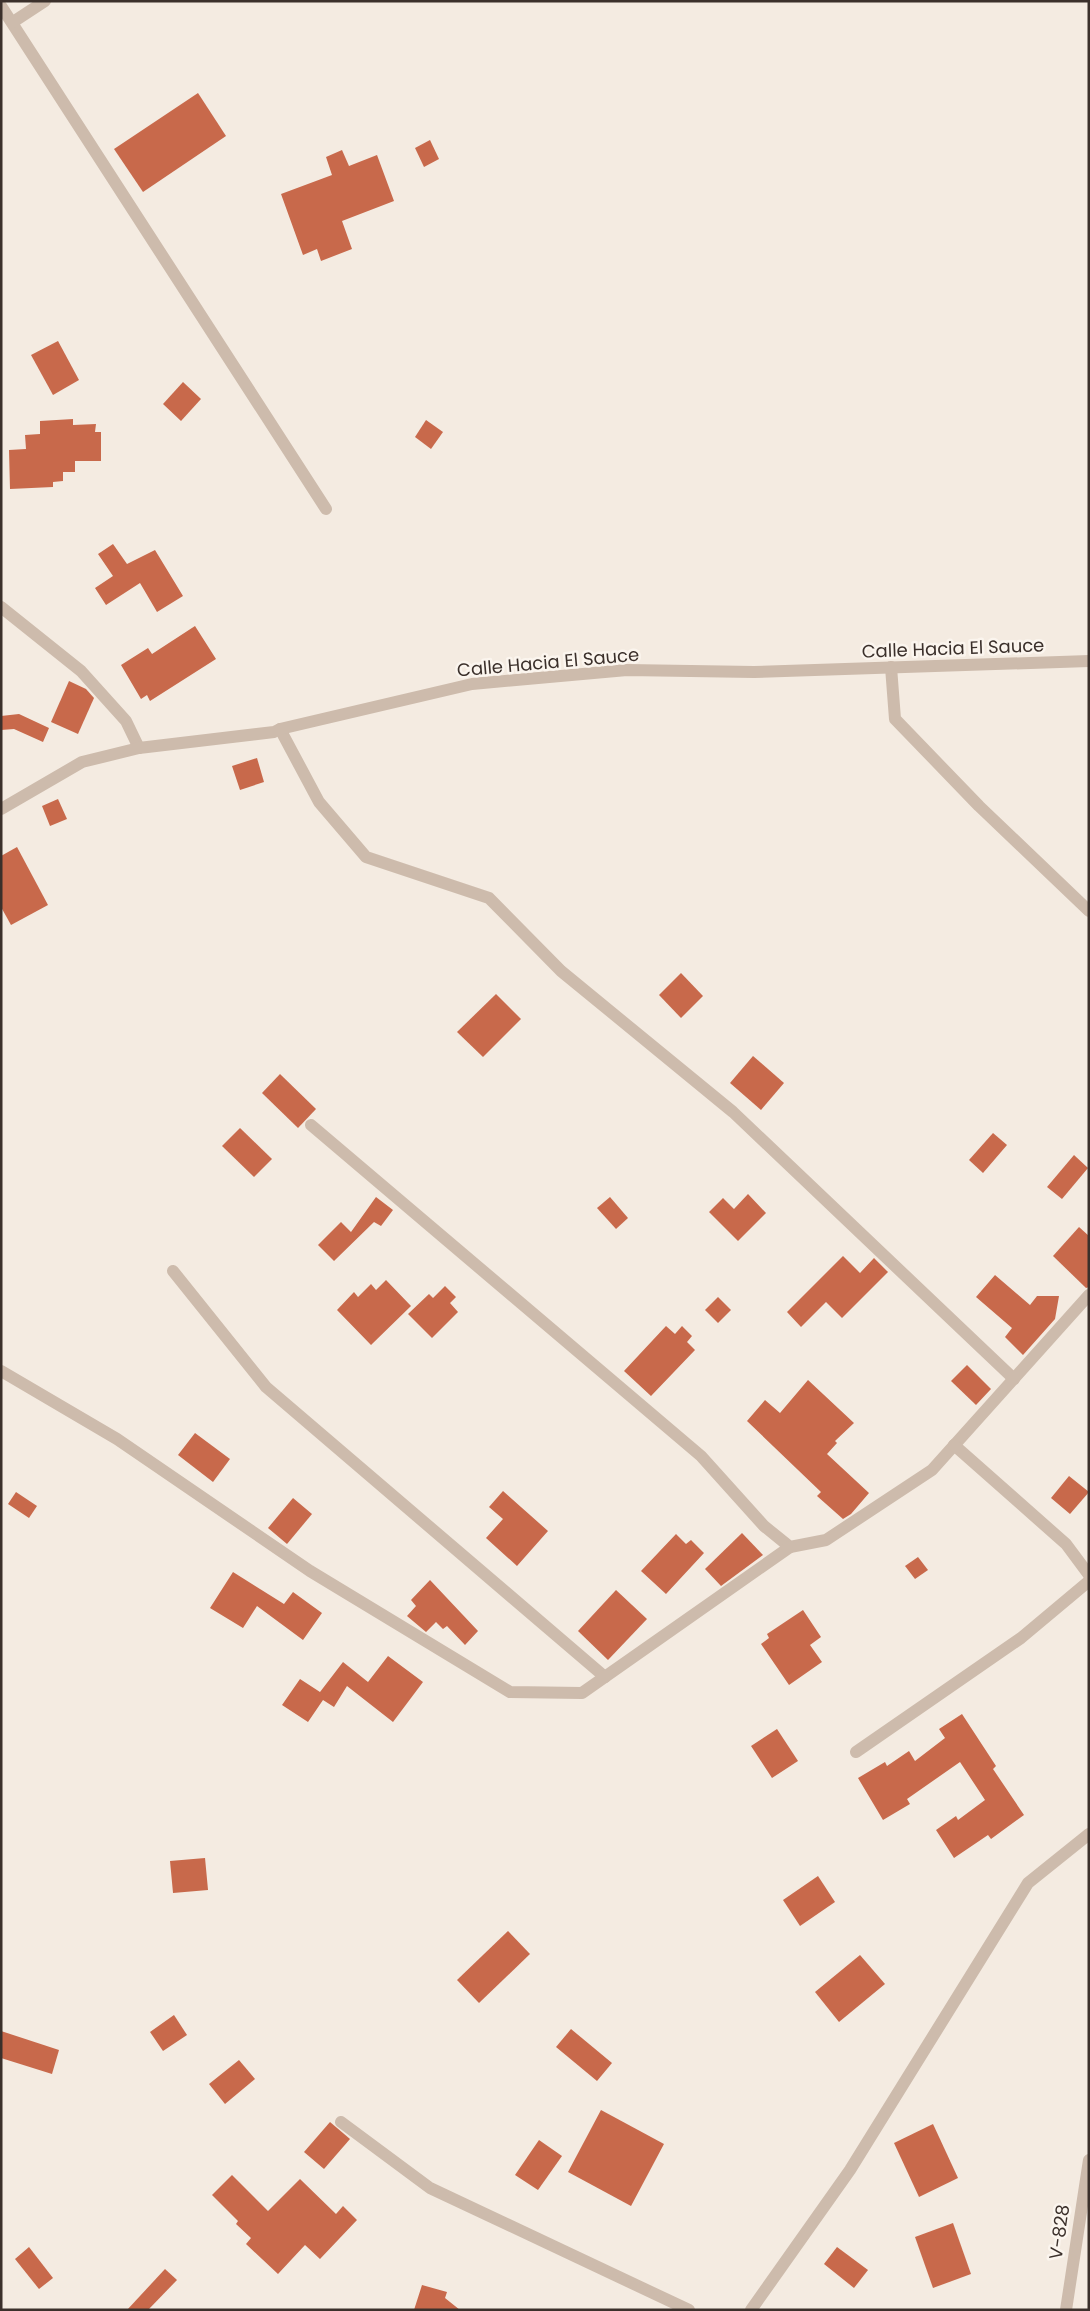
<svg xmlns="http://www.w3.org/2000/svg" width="1090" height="2311" font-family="Poppins,sans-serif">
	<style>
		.building { fill: #c8694b }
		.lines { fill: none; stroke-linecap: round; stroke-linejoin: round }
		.street { stroke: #cdbbac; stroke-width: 12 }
		.labels { text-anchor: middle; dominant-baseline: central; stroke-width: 5; stroke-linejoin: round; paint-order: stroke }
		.street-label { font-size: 18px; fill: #3b302b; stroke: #fbf5ee }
	</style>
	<rect width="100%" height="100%" fill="#f4ebe1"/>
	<g class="building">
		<path d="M198,93L226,136L143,192L114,149Z"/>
		<path d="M430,140L439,159L424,167L415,148Z"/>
		<path d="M342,150L349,166L377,155L394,201L342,221L352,249L321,261L317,249L303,255L281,194L332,175L326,157Z"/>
		<path d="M58,341L79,380L53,395L31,355Z"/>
		<path d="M183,382L201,399L181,421L163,404Z"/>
		<path d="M73,419V425L96,424L95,432H101V461H75V472H63V481L53,482V487L10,489L9,450L26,449L25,435L40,434V421Z"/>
		<path d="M426,420L443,432L431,449L415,437Z"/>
		<path d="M113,544L127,564L155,550L183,596L157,612L140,583L106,605L95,588L113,576L98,554Z"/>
		<path d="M195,626L216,659L150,701L147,695L141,699L121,665L148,648L152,654Z"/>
		<path d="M69,681L86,689L94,698L78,734L51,722Z"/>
		<path d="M19,714L49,728L43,742L14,729L1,730V716Z"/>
		<path d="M257,758L264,782L240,790L232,766Z"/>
		<path d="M58,799L67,819L50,826L42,806Z"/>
		<path d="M17,847L48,905L11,925L1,907V856Z"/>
		<path d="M681,973L703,996L681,1018L659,995Z"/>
		<path d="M496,994L521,1019L483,1057L457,1032Z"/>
		<path d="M753,1056L784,1083L761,1110L730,1083Z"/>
		<path d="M280,1074L316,1109L298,1128L262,1093Z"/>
		<path d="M240,1128L272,1159L254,1177L222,1146Z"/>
		<path d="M993,1133L1007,1145L983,1173L969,1160Z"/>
		<path d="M1074,1155L1088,1168L1062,1199L1047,1187Z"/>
		<path d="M748,1194L766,1213L738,1241L709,1212L723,1198L734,1209Z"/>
		<path d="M376,1197L393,1210L381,1226L374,1222L334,1261L318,1245L341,1222L351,1232Z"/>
		<path d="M610,1197L628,1218L616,1229L597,1208Z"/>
		<path d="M1079,1227L1089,1236V1287L1086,1288L1053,1256Z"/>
		<path d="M843,1256L860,1273L874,1258L888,1272L842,1318L826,1302L801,1327L787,1312Z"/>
		<path d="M995,1275L1030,1305L1037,1296H1059L1055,1319L1023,1355L1005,1337L1012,1328L976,1297Z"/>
		<path d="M386,1280L411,1306L371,1345L337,1310L354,1292L358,1297L371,1284L376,1290Z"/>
		<path d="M445,1286L456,1297L450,1303L458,1312L432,1338L408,1314L429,1294L433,1298Z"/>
		<path d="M718,1297L731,1310L718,1323L705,1310Z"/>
		<path d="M666,1326L675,1334L682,1326L692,1336L687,1342L695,1350L651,1396L624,1371Z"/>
		<path d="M967,1365L991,1389L976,1405L951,1381Z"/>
		<path d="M808,1380L854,1423L835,1441L837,1443L827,1454L869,1493L851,1514L843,1519L817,1496L821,1492L747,1421L765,1400L780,1413Z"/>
		<path d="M195,1433L230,1459L213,1482L178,1455Z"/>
		<path d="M1069,1476L1089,1492L1070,1514L1051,1498Z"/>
		<path d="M503,1491L548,1531L517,1566L486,1538L503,1519L489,1507Z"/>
		<path d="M16,1492L37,1506L29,1518L8,1504Z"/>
		<path d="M293,1498L312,1514L287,1544L268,1528Z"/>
		<path d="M742,1533L763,1555L721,1586L705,1569Z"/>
		<path d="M676,1534L686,1544L691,1540L704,1553L666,1594L641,1571Z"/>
		<path d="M918,1557L928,1570L915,1579L905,1566Z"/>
		<path d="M233,1572L284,1604L293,1592L322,1613L303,1640L257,1606L243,1628L210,1608Z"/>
		<path d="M430,1580L478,1631L465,1645L447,1626L443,1629L436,1622L426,1632L407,1616L416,1606L411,1600Z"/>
		<path d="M616,1590L647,1619L608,1660L578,1631Z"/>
		<path d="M803,1610L821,1637L810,1645L822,1662L789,1685L761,1644L769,1638L767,1634Z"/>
		<path d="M388,1656L423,1682L393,1722L347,1686L334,1707L323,1700L308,1722L282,1705L300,1679L320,1692L343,1662L368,1682Z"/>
		<path d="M962,1714L996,1766L993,1769L1024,1815L991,1839L988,1835L954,1858L936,1830L956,1816L958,1820L985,1800L960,1762L907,1799L910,1804L883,1820L858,1778L885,1762L887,1766L909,1751L915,1761L945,1738L939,1729Z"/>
		<path d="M777,1729L798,1761L772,1778L751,1746Z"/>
		<path d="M205,1858L208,1890L173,1893L170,1861Z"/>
		<path d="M818,1876L835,1902L800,1926L783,1900Z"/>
		<path d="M508,1931L530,1954L479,2003L457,1980Z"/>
		<path d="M860,1955L885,1984L839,2022L815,1992Z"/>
		<path d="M174,2015L187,2035L163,2051L150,2032Z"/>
		<path d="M571,2029L612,2063L597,2081L556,2047Z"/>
		<path d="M1,2031L59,2050L52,2074L1,2058Z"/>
		<path d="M239,2060L255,2079L225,2104L209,2084Z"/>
		<path d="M601,2110L664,2144L631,2206L568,2172Z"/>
		<path d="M330,2122L350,2139L324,2169L304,2152Z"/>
		<path d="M933,2124L958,2178L919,2197L894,2143Z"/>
		<path d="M539,2140L562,2156L538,2190L515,2175Z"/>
		<path d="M232,2175L268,2211L300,2179L336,2214L343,2206L357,2220L320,2259L305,2245L278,2274L246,2244L251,2238L236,2224L238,2221L212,2195Z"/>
		<path d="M953,2223L971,2274L933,2288L915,2237Z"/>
		<path d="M29,2247L53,2278L39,2289L15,2259Z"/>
		<path d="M837,2247L868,2270L854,2288L824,2264Z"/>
		<path d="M165,2269L177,2280L148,2310H127Z"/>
		<path d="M422,2285L447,2292L445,2298L460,2310H414Z"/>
	</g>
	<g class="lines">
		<g class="street">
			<path d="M1,6L326,509"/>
			<path d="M13,22L45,1"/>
			<path d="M1,607L81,671L126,721L139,748"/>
			<path d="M891,667L895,719L979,806L1089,911"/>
			<path d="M280,729L319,802L366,857L489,898L561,971L733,1112L1014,1379"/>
			<path d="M1,809L82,762L139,748L274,732L280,729L472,684L627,670L754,672L1089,661"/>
			<path d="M311,1125L701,1456L764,1526L790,1547L826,1540L932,1470L1089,1295"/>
			<path d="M173,1271L266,1387L605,1677"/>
			<path d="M1,1371L117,1439L310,1571L510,1692L582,1693L790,1547"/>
			<path d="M954,1445L1066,1544L1089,1575"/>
			<path d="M856,1752L1021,1638L1089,1581"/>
			<path d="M341,2122L430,2188L689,2310"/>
			<path d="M751,2310L850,2170L1028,1883L1089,1834"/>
			<path d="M1066,2310L1089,2160"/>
		</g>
	</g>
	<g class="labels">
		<g class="street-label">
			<text transform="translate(953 648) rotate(-2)">Calle Hacia El Sauce</text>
			<text transform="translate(548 662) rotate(-5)">Calle Hacia El Sauce</text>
			<text transform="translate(1059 2232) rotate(-82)">V-828</text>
		</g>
	</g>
	<rect width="1090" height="2311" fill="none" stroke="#3b302b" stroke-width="5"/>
</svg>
